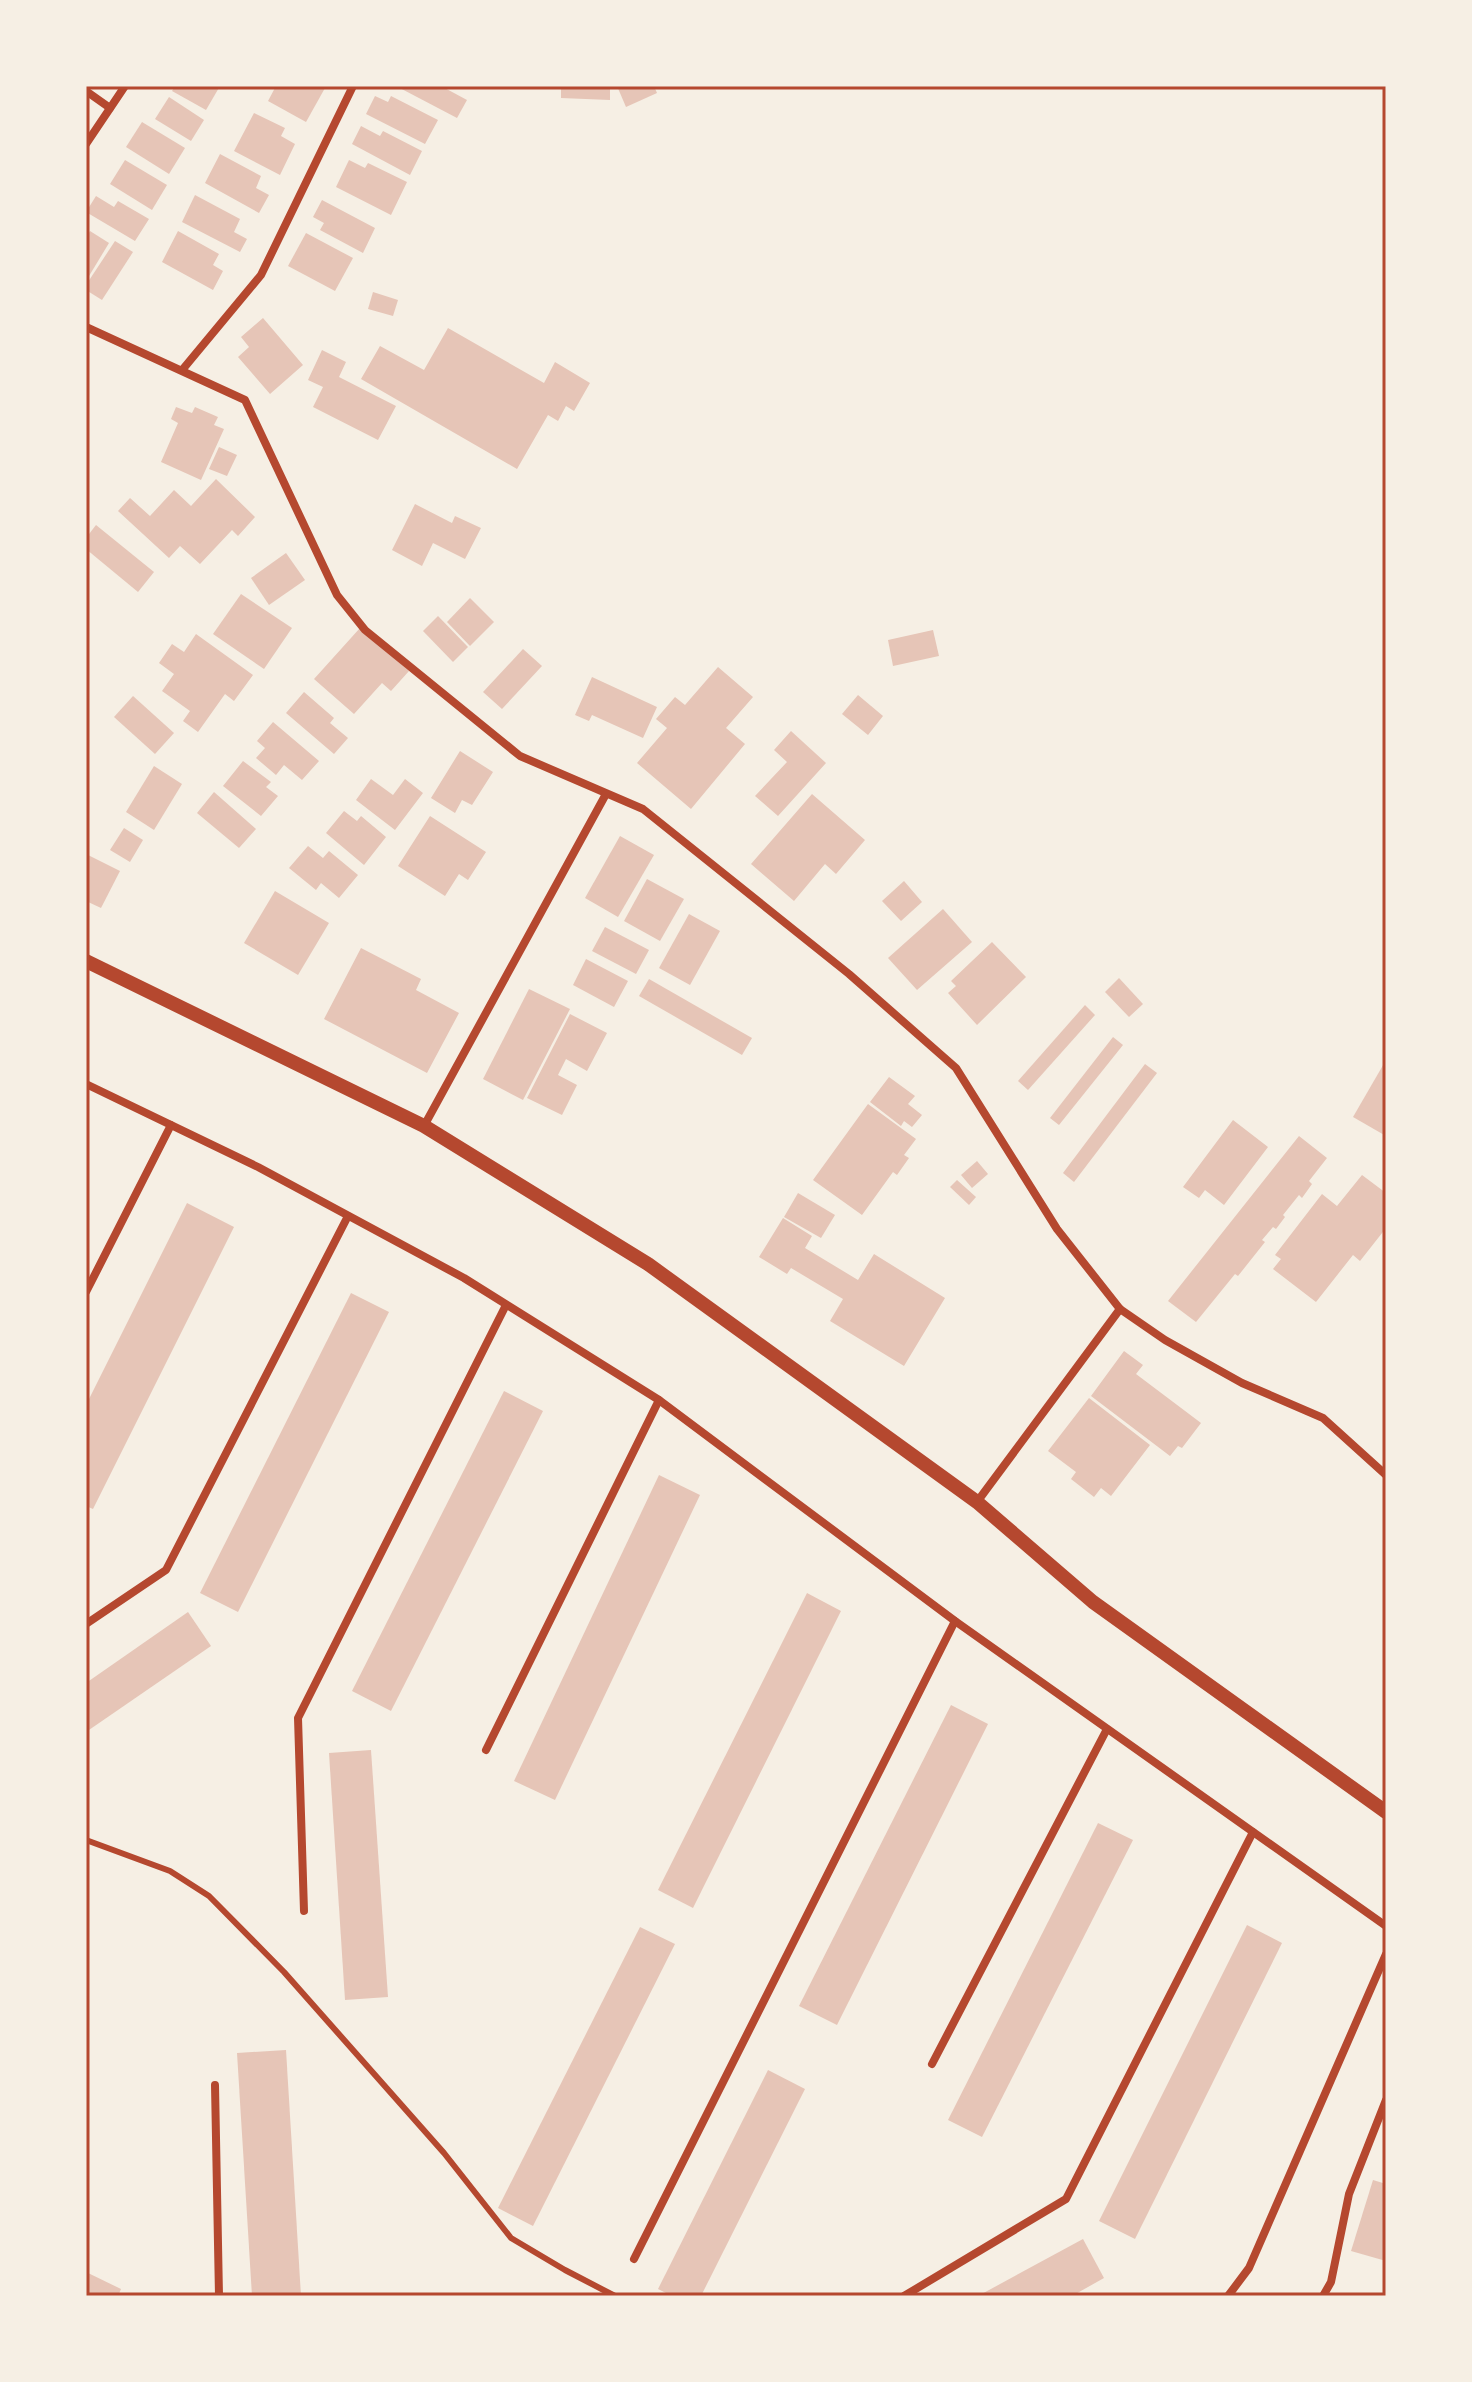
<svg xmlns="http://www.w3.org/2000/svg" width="1472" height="2382" font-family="Jost,sans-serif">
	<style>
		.building { fill: #e6c5b7 }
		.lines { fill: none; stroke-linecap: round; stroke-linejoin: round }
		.service { stroke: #b5482f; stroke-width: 6 }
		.minor { stroke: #b5482f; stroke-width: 8 }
		.tertiary { stroke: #b5482f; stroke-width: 14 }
		.neatline { fill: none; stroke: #b5482f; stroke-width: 3 }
	</style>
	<rect width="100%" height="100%" fill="#f6efe4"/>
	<g class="building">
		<path d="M175,86H220L206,110L172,91Z"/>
		<path d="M276,86H321L325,88L306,122L268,101Z"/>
		<path d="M396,86H441L467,100L457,118Z"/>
		<path d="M561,86H610V100L561,98Z"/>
		<path d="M617,86H654L657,93L626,107Z"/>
		<path d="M375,96L388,102L391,96L438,120L425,144L366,114Z"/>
		<path d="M169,97L204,120L191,141L155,119Z"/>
		<path d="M254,113L285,128L281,136L295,144L280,175L234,151Z"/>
		<path d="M142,122L185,148L169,174L126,147Z"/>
		<path d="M361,126L380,136L383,131L422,151L410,175L352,144Z"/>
		<path d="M220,154L261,176L256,188L269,195L259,213L205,183Z"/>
		<path d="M125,160L167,185L152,210L110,184Z"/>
		<path d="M349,160L365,168L368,163L407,182L391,215L336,187Z"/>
		<path d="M195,195L240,219L234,232L247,239L240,252L182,222Z"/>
		<path d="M96,196L114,207L118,201L149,219L135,241L86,212Z"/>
		<path d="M322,200L375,228L363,253L320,230L324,223L313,217Z"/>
		<path d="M90,231L109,243L86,281V238Z"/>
		<path d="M178,231L219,254L213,265L223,271L213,290L162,262Z"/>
		<path d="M306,233L353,258L335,291L288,266Z"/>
		<path d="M115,241L133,252L102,300L86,290V285Z"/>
		<path d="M373,292L398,300L393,316L368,309Z"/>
		<path d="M263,318L303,365L270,394L238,357L249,347L241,337Z"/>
		<path d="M448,328L544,383L555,362L590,383L574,411L566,406L558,421L548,415L517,469L361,379L380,346L424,370Z"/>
		<path d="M322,350L346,362L339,377L396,406L378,440L313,407L323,387L308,380Z"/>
		<path d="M176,407L192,413L195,407L218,417L214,425L224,429L201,480L161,462L178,423L171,419Z"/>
		<path d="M219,447L237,455L227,476L209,469Z"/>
		<path d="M216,479L255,517L238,536L232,530L200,564L180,546L169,558L118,511L130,498L150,516L174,490L191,506Z"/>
		<path d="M415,504L452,523L455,516L481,528L465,559L433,543L422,566L392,550Z"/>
		<path d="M96,525L154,572L138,592L86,549V538Z"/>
		<path d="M286,553L305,580L269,605L251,578Z"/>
		<path d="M241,594L292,628L264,669L213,634Z"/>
		<path d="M470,598L494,622L470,646L447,622Z"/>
		<path d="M438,616L468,647L453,662L423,631Z"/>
		<path d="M360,628L409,671L391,691L382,683L354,714L314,679Z"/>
		<path d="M933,630L939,656L893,666L888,640Z"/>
		<path d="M196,634L253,675L234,701L225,694L198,732L183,721L190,711L162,691L174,674L159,663L172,644L184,652Z"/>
		<path d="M523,649L542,666L502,709L483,692Z"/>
		<path d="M718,667L753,697L726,728L745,744L691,809L637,763L667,728L656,719L675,697L685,705Z"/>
		<path d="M592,677L657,707L643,738L592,715L589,721L575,715Z"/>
		<path d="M304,692L334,718L330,723L348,738L334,754L286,713Z"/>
		<path d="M858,695L883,716L868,735L842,714Z"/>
		<path d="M133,696L174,733L155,754L114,717Z"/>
		<path d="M273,722L319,761L302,780L284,765L276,775L256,758L265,748L257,741Z"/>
		<path d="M791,731L826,763L778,816L755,796L787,762L774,750Z"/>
		<path d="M460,751L493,772L472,805L462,800L455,813L431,798Z"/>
		<path d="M243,761L271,782L266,787L278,796L261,816L223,786Z"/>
		<path d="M154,766L182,784L154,830L126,812Z"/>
		<path d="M371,779L393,795L405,779L423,793L395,830L356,800Z"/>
		<path d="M214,792L256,829L239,848L197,813Z"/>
		<path d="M812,794L865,840L836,874L825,864L794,901L751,864Z"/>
		<path d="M344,811L357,821L361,816L386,837L364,865L326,833Z"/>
		<path d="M430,816L486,852L468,880L459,874L445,896L398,866Z"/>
		<path d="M124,828L143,840L130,862L110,850Z"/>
		<path d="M620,836L654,855L618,917L585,898Z"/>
		<path d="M308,846L323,858L329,851L358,875L339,898L321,883L316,890L289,868Z"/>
		<path d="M86,854L120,871L101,908L86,901Z"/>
		<path d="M647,879L684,899L660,941L624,921Z"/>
		<path d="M904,881L922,902L901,921L882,901Z"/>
		<path d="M275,891L329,923L298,975L244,943Z"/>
		<path d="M943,909L972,942L917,990L888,958Z"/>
		<path d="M689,914L720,931L690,985L659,968Z"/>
		<path d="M605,927L649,950L636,974L592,951Z"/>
		<path d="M992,942L1026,977L977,1025L948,993L956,986L951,981Z"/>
		<path d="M361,948L421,979L416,990L459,1013L427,1073L324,1019Z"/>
		<path d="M586,959L628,981L614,1007L573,985Z"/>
		<path d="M1119,978L1143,1004L1129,1017L1105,992Z"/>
		<path d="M649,979L752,1038L742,1055L639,996Z"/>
		<path d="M529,989L570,1009L523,1100L483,1079Z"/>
		<path d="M1085,1005L1095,1015L1028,1090L1018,1081Z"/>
		<path d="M570,1014L607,1033L587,1071L566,1059L558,1075L577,1085L562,1115L527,1098Z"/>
		<path d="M1113,1037L1123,1045L1059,1125L1050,1118Z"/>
		<path d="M1386,1060V1136L1353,1117Z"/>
		<path d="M1145,1064L1157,1073L1074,1182L1063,1173Z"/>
		<path d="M889,1077L915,1096L908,1104L922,1115L912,1127L904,1121L901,1126L870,1102Z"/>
		<path d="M868,1104L916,1139L904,1155L909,1158L897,1175L893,1172L862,1215L813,1180Z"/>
		<path d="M1233,1120L1268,1147L1224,1205L1205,1190L1199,1198L1183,1187Z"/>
		<path d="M1299,1136L1327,1158L1309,1181L1312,1184L1302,1198L1299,1195L1283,1215L1285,1217L1276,1229L1273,1227L1262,1240L1265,1242L1238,1276L1235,1274L1196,1322L1168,1301Z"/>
		<path d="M977,1161L988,1174L972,1188L961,1175Z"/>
		<path d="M1362,1175L1386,1193V1228L1360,1261L1353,1255L1316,1302L1273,1269L1281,1259L1275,1255L1322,1194L1337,1206Z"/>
		<path d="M957,1180L976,1197L969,1205L950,1187Z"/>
		<path d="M798,1193L835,1215L821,1238L784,1217Z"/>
		<path d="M187,1203L234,1227L93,1509L86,1506V1405Z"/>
		<path d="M783,1218L812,1236L805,1248L858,1280L874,1254L945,1298L904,1366L830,1321L843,1299L791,1268L787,1274L759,1257Z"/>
		<path d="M351,1293L389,1312L238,1612L200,1593Z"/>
		<path d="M1124,1351L1143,1365L1136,1374L1201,1423L1182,1448L1178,1446L1170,1456L1091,1396Z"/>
		<path d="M504,1391L543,1411L391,1711L352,1691Z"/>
		<path d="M1089,1398L1150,1445L1111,1496L1101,1488L1094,1497L1071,1479L1076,1472L1048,1451Z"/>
		<path d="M659,1475L700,1495L555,1800L514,1781Z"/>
		<path d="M807,1593L841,1611L693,1908L658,1890Z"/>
		<path d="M188,1612L211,1646L86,1732V1683Z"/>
		<path d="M951,1705L988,1724L837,2025L799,2006Z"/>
		<path d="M371,1750L388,1997L345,2000L329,1753Z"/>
		<path d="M1098,1823L1133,1840L982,2137L948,2120Z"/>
		<path d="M1247,1925L1282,1943L1135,2239L1099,2221Z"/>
		<path d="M640,1927L675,1944L533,2226L498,2208Z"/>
		<path d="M286,2050L301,2296H252L237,2053Z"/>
		<path d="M768,2070L805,2089L701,2296H672L658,2289Z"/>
		<path d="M1373,2180L1386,2184V2261L1351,2251Z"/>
		<path d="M1083,2239L1104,2278L1072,2296H978Z"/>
		<path d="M86,2272L121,2289L118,2296H86Z"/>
	</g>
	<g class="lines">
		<path class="service" d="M86,1840L170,1871L209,1896L284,1972L444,2153L511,2238L565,2270L615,2296"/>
		<g class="minor">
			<path d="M86,91L110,108"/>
			<path d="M86,144L125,86"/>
			<path d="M86,327L245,400L337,595L365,630L520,756L643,809L849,974L956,1068L1057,1229L1120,1309L1165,1340L1242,1383L1323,1418L1386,1475"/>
			<path d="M183,369L261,275L353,86"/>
			<path d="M86,1084L258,1167L464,1278L659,1400L955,1621L1386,1926"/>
			<path d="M424,1126L606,794"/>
			<path d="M86,1292L171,1125"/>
			<path d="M977,1502L1120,1309"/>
			<path d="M86,1624L166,1570L348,1216"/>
			<path d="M486,1750L659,1400"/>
			<path d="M304,1911L298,1718L506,1305"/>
			<path d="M932,2064L1107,1729"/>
			<path d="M215,2085L219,2296"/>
			<path d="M634,2259L955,1621"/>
			<path d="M904,2296L1066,2199L1253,1832"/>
			<path d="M1228,2296L1249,2268L1386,1954"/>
			<path d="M1323,2296L1331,2282L1349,2194L1386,2100"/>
		</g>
		<path class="tertiary" d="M86,961L424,1126L648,1264L977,1502L1093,1602L1386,1812"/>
	</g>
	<rect width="1472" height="2382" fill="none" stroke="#f6efe4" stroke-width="176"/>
	<rect x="88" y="88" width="1296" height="2206" class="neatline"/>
</svg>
